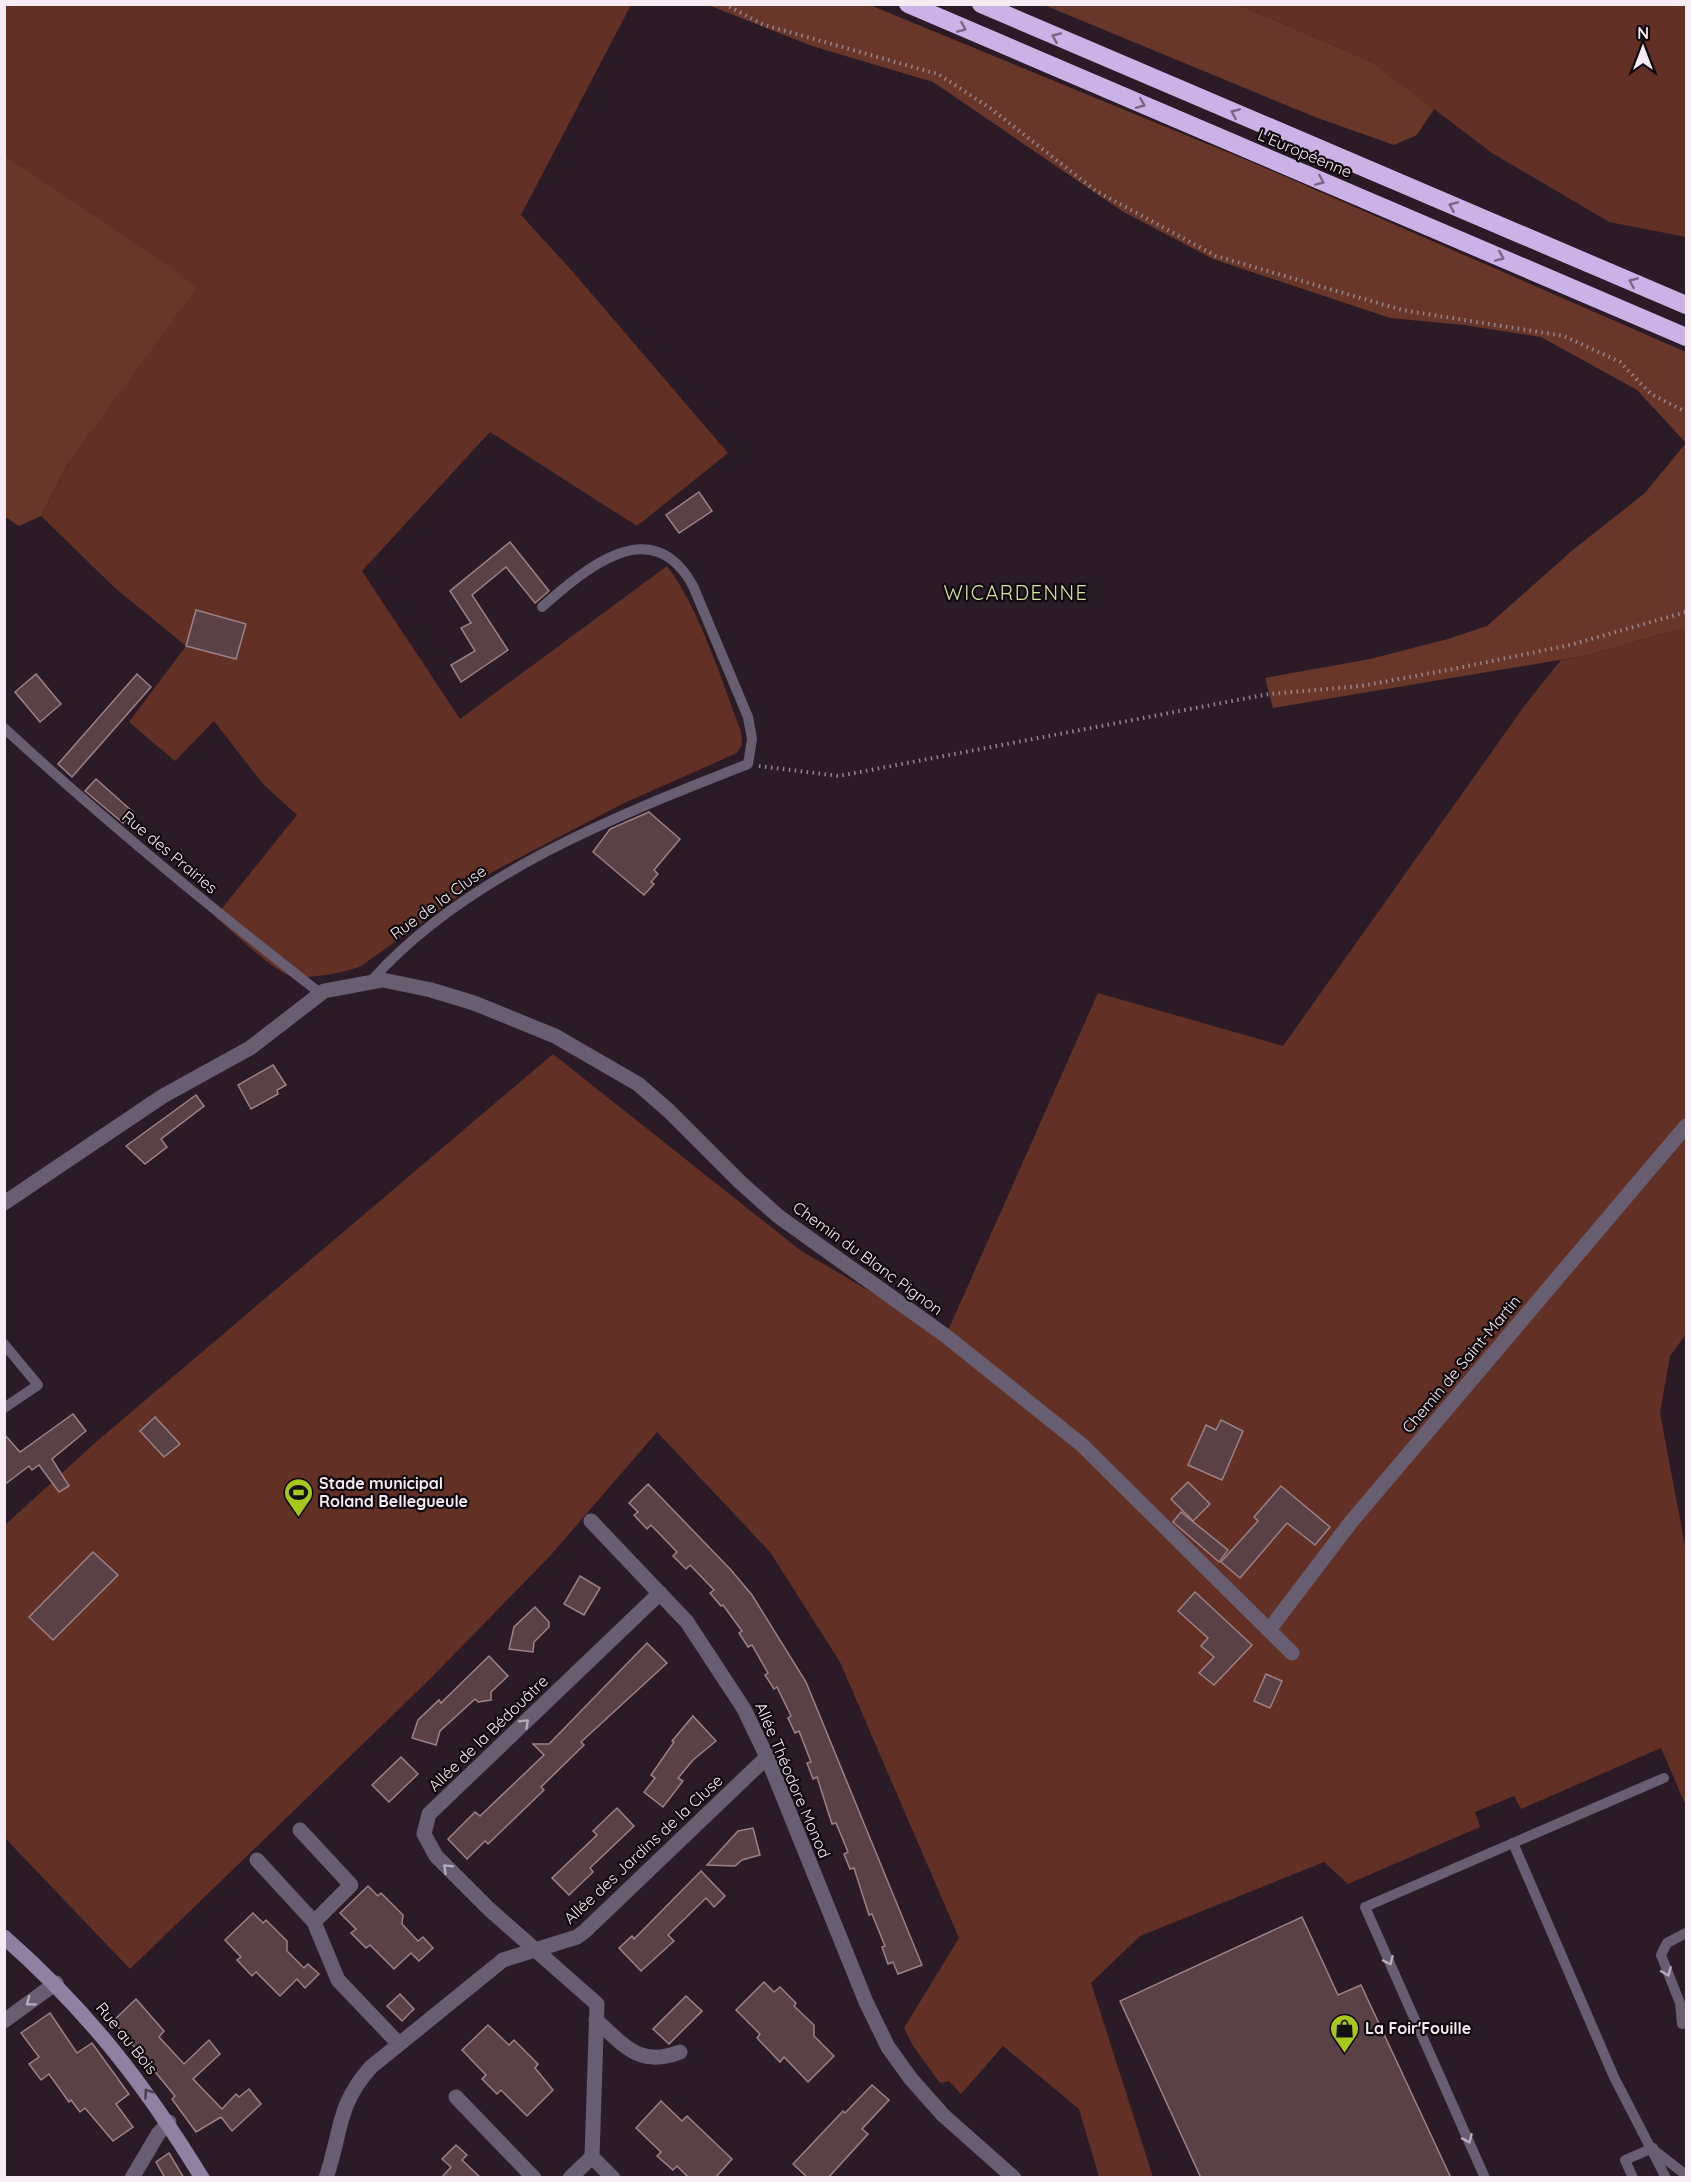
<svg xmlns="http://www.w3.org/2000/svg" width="1691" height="2182" font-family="Quicksand,sans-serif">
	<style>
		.green { fill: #633025 }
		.forest { fill: #69362a }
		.building { fill: #594146; stroke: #9c8186; stroke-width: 1.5 }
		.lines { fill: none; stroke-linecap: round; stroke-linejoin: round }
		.path { stroke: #958791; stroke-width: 4; stroke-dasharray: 1.5 4.5; stroke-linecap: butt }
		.lane { stroke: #675e72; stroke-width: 10 }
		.street { stroke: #675e72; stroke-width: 15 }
		.secondary { stroke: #9080a1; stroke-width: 15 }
		.highway { stroke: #cbb2e6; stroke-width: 18 }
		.oneway { stroke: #766684 }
		.oneway2 { stroke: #b6acba }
		.oneway3 { stroke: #493e50 }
		.labels { text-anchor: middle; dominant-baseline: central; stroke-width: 4.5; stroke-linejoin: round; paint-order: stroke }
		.street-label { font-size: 16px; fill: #f7ecf4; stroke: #0f080d }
		.poi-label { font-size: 16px; font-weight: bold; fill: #f7ecf4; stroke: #0f080d; text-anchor: start }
		.quarter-label { font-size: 20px; letter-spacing: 1.5px; fill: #d2e79b; stroke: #0f080d }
	</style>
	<rect width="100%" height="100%" fill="#2b1b27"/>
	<g class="green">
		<path d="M5,5H631L521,215L573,272L728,453L637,526L490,432L362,571L460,719L667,566C698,606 723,683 741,732L742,745L737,753L622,804L494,871L361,966C345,973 298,982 284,973C262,961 235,933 215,917L297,815L263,784L214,721L175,761L129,722L186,646L115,588L41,516L67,465L196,287L147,250L5,155Z"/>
		<path d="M1239,5H1686V237L1609,222L1492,153L1372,62Z"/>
		<path d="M1686,627V1334L1670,1356L1660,1413L1686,1551V1806L1661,1748L1521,1809L1514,1796L1475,1812L1480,1827L1348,1884L1324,1862L1140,1936L1091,1983L1153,2177H1099L1079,2109L1003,2046L961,2094L949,2081L940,2083L913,2046L904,2028L959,1938L840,1662L770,1552L657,1432L550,1556L430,1679L130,1969L5,1838V1525L96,1442L553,1054L800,1250L893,1305L943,1342L1098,993L1283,1046L1525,705L1561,660L1589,655Z"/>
	</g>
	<g class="forest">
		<path d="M708,5H870L1256,164L1686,352V443L1637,390L1541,337L1464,325L1390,318L1213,259L1122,211L933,82L812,46Z"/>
		<path d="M1044,5H1239L1372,62L1434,109L1417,135L1394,145L1315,117Z"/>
		<path d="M5,155L147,250L197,287L67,465L41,516L19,526L4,516Z"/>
		<path d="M1686,443V627L1589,655L1273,708L1265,678L1370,659L1448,639L1487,626L1574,549L1645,493Z"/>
	</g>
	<g class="building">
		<path d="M699,492L712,511L679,533L666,515Z"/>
		<path d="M510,542L549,591L535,603L506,567L472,595L508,650L461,682L451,665L475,651L461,628L471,623L450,591Z"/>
		<path d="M196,610L246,624L236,659L186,646Z"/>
		<path d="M36,674L61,704L40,722L15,692Z"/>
		<path d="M137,674L151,687L72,777L58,764Z"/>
		<path d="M96,779L133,812L123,823L85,791Z"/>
		<path d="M649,812L680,839L654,870L658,874L651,882L654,884L644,895L593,852L610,829Z"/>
		<path d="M273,1065L286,1085L277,1090L278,1094L251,1109L238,1085Z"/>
		<path d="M196,1095L204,1106L161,1139L167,1147L145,1164L126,1146Z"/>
		<path d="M73,1414L86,1431L52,1459L69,1486L59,1492L39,1465L32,1470L29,1466L4,1485V1434L20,1452Z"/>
		<path d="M155,1417L180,1444L164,1457L140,1431Z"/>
		<path d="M1221,1420L1243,1431L1222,1480L1188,1465L1206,1425L1216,1430Z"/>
		<path d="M1188,1482L1210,1504L1193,1521L1171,1499Z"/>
		<path d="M648,1484L731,1570L752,1595L806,1682L922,1965L898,1974L893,1962L888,1964L882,1947L885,1946L872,1914L869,1915L854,1868L850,1869L844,1854L848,1852L836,1823L832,1824L817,1777L813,1779L807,1763L811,1762L799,1731L795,1733L788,1718L791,1716L777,1687L774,1689L765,1675L768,1673L752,1645L748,1647L739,1633L742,1631L723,1605L721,1606L710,1593L714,1590L690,1565L686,1569L673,1556L677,1552L651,1525L647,1529L634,1515L638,1512L629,1503Z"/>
		<path d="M1281,1486L1330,1527L1315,1545L1287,1523L1240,1578L1221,1562L1258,1521L1254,1517Z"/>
		<path d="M1181,1512L1228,1550L1219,1562L1173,1522Z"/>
		<path d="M93,1552L118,1575L53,1640L29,1617Z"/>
		<path d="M580,1576L600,1588L584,1615L564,1604Z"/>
		<path d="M1195,1592L1252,1645L1214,1685L1199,1673L1214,1657L1201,1646L1208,1638L1178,1611Z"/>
		<path d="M535,1607L549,1622V1627L534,1642L533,1652L509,1649L514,1627Z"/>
		<path d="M647,1643L667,1663L581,1742L584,1745L541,1787L544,1790L488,1844L485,1841L467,1859L448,1839L475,1812L480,1816L544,1755L533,1744H549Z"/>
		<path d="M489,1656L508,1676L491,1692V1700L478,1702L475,1699L440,1731L436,1745L412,1738L418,1720L439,1700L441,1703Z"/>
		<path d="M1266,1674L1282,1681L1270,1708L1254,1701Z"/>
		<path d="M693,1716L716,1741L693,1760L678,1778L683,1781L663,1807L644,1792L655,1778L651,1775L674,1742L672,1741Z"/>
		<path d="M401,1757L418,1774L389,1802L372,1785Z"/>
		<path d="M617,1808L634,1826L590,1868L593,1872L569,1895L552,1878L597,1835L593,1831Z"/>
		<path d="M753,1828L760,1855L742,1860L735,1866L707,1865L738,1831Z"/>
		<path d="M701,1871L725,1896L714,1907L706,1898L668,1935L674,1941L641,1971L619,1948L632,1936L634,1939Z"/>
		<path d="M368,1886L378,1896L381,1893L403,1915L402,1924L418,1941L423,1937L433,1948L419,1961L411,1953L394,1969L370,1945L366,1948L351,1933L356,1929L340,1913Z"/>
		<path d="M253,1913L263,1923L266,1920L287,1941V1951L304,1968L308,1964L319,1974L305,1988L297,1979L280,1996L256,1972L252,1976L237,1960L241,1957L225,1940Z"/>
		<path d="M1302,1917L1338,1995L1361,1985L1451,2178H1201L1120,2001Z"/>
		<path d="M764,1982L774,1992L780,1987L796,2003L794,2006L814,2025V2036L834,2056L808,2082L784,2057L780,2062L757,2038L760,2034L736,2010Z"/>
		<path d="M400,1994L414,2009L402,2021L387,2006Z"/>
		<path d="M686,1996L702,2011L669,2044L653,2029Z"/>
		<path d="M136,1999L164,2031L159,2037L184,2064L209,2040L220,2054L193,2079L222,2109L236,2094L239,2097L249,2089L261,2104L232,2131L221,2117L196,2132L172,2099L175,2096L113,2021Z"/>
		<path d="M50,2013L77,2053L92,2043L129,2094L116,2104L133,2127L113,2141L85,2108L80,2112L71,2100L69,2102L49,2074L41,2080L29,2064L39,2057L21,2033Z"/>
		<path d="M488,2025L509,2045L514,2040L538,2064L535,2068L553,2090L527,2116L501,2090L497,2094L482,2079L486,2075L462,2050Z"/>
		<path d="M872,2085L889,2100L862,2129L868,2134L828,2178H808L793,2164L843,2111L845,2113Z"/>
		<path d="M661,2101L682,2121L687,2116L732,2159L715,2178H689L677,2166L673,2170L657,2156L661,2152L636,2128Z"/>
		<path d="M456,2145L467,2155L462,2160L481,2178H441L451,2167L442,2159Z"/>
		<path d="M169,2153L184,2178H165L156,2162Z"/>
	</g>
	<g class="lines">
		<g class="path">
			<path d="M724,4L764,25L938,74L990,108L1096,191L1216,256L1402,310L1564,336L1620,362L1651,394L1686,412"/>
			<path d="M759,766L839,776L1269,694L1361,686L1448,670L1570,645L1686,612"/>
		</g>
		<g class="lane">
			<path d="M4,728C105,821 212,909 320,993"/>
			<path d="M372,980C465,875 620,814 748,764L752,739L748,717L693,586C652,511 586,568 542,607"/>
			<path d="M4,1344L38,1385L4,1408"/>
			<path d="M1664,1778L1513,1843L1614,2077L1666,2178"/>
			<path d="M1682,2024L1680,2003L1661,1955L1667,1943L1686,1933"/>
			<path d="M1655,2151L1686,2175"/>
			<path d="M1485,2178L1365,1907L1513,1843"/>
			<path d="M1633,2178L1625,2160L1653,2148"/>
		</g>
		<g class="street">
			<path d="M4,1203L163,1096L250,1048L324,991L383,980L431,990L474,1003L555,1036L638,1084L669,1111L740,1182L778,1216L946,1336L1082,1445L1292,1653"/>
			<path d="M591,1521L687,1622L744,1709L767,1757L866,2002L888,2047L911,2079L943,2115L1014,2178"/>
			<path d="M1269,1630L1351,1522L1686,1126"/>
			<path d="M300,1830L351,1885L314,1922"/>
			<path d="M257,1860L314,1922L338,1980L399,2044"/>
			<path d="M596,2020C624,2045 639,2068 680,2052"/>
			<path d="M4,2021L56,1983"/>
			<path d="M456,2097L534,2178"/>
			<path d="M132,2178L158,2134L169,2122"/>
			<path d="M326,2178C342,2132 336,2106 371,2067L503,1960L577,1937L585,1931L767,1757"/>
			<path d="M570,2178L592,2157"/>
			<path d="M613,2178L592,2157L597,2004L489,1909L436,1856L424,1834L429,1814L660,1593"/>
		</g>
		<path class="secondary" d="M4,1937C88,2011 144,2083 202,2178"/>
		<g class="highway">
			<path d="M908,4L1686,337"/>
			<path d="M981,4L1686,305"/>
		</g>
	</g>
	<defs><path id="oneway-chevron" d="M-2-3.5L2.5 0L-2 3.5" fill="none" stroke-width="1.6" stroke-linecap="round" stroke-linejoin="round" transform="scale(1.5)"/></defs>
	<g class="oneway">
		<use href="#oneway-chevron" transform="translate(962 28) rotate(23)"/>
		<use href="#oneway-chevron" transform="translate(1056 37) rotate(-157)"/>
		<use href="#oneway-chevron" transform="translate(1141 104) rotate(23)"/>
		<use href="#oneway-chevron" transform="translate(1235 113) rotate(-157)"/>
		<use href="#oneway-chevron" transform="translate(1320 181) rotate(23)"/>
		<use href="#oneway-chevron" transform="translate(1453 206) rotate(-157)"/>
		<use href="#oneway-chevron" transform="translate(1500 257) rotate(23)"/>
		<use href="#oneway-chevron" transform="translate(1633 282) rotate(-157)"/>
	</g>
	<g class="oneway2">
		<use href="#oneway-chevron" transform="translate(525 1723) rotate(-44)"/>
		<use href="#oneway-chevron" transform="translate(447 1868) rotate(-136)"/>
		<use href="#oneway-chevron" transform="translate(1389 1961) rotate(66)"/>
		<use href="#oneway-chevron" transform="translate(1667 1972) rotate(67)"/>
		<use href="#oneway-chevron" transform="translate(30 2002) rotate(143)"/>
		<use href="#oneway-chevron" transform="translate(1468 2139) rotate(66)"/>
	</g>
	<use class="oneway3" href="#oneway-chevron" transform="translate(148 2093) rotate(-125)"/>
	<defs>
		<symbol id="stadium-pin" viewBox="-11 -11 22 30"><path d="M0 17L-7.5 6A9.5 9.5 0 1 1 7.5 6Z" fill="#a8c71d" stroke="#0f080d"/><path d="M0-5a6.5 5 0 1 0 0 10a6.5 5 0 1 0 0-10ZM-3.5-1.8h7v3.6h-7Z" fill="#111"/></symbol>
		<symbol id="shop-pin" viewBox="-11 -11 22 30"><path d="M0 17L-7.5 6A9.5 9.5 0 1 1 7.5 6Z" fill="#a8c71d" stroke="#0f080d"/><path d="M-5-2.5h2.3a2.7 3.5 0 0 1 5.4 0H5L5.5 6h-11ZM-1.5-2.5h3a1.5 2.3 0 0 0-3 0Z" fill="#111"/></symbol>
	</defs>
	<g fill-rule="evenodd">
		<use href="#stadium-pin" x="282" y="1476" width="33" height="45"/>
		<use href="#shop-pin" x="1328" y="2012" width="33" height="45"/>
	</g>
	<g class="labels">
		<g class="street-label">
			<text transform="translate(1305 153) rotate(23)">L'Européenne</text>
			<text transform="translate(170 852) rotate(40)">Rue des Prairies</text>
			<text transform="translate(438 902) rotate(-36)">Rue de la Cluse</text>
			<text transform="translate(868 1258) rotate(36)">Chemin du Blanc Pignon</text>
			<text transform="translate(1461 1364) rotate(-50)">Chemin de Saint-Martin</text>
			<text transform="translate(488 1733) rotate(-44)">Allée de la Bédouâtre</text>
			<text transform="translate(793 1780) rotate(67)">Allée Théodore Monod</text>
			<text transform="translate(643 1849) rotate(-43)">Allée des Jardins de la Cluse</text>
			<text transform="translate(127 2038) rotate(51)">Rue au Bois</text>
		</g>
		<g class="poi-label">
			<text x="319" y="1483">Stade municipal<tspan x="319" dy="18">Roland Bellegueule</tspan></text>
			<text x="1365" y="2028">La Foir'Fouille</text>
		</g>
		<g class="quarter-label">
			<text x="1016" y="592">WICARDENNE</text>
		</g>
	</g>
	<rect width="1691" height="2182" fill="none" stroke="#f7ecf4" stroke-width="12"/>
	<g transform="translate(1643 48)" stroke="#0f080d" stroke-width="4.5" paint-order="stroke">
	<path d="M0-4.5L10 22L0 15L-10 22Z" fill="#f7ecf4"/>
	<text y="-9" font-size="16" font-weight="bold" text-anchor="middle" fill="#f7ecf4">N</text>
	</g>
</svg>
